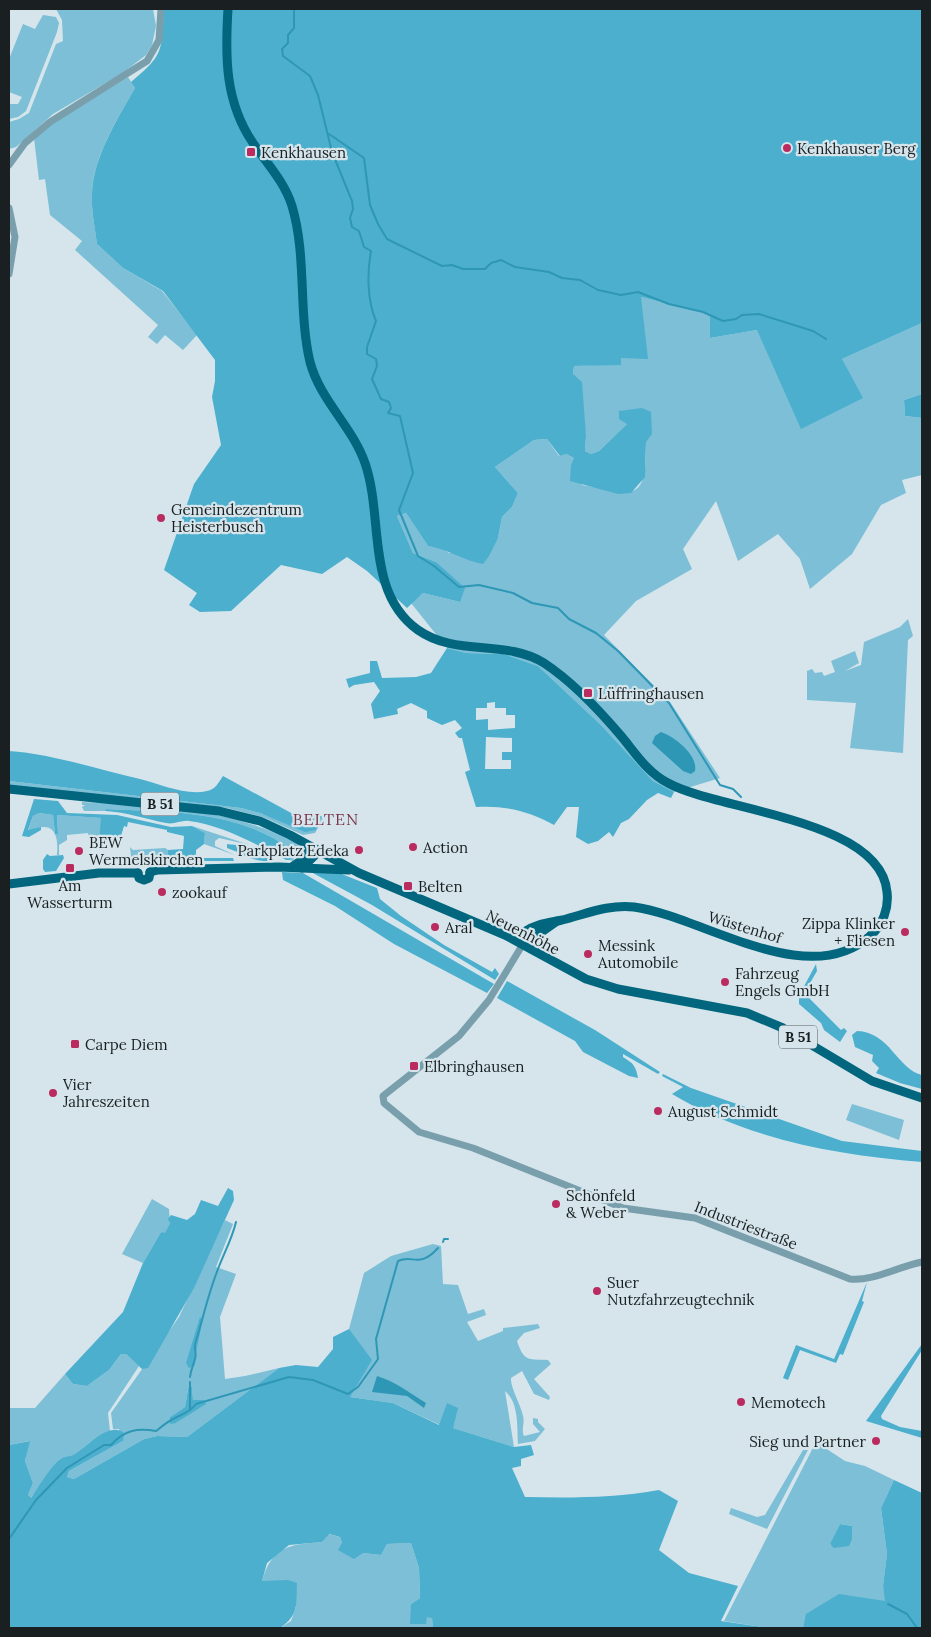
<svg xmlns="http://www.w3.org/2000/svg" width="931" height="1637" font-family="Lora,serif">
	<style>
		.green { fill: #7cbfd6; fill-rule: evenodd }
		.forest { fill: #4cafce; fill-rule: evenodd }
		.water { fill: #2f97b6 }
		.lines { fill: none; stroke-linecap: round; stroke-linejoin: round }
		.stream { stroke: #2f97b6; stroke-width: 2 }
		.minor { stroke: #799fad; stroke-width: 7 }
		.major { stroke: #01667e; stroke-width: 9 }
		.poi-dot { fill: #ba2c5f; stroke: #d5e5eb; stroke-width: 2 }
		.labels { text-anchor: middle; dominant-baseline: central; stroke-width: 4.5; stroke-linejoin: round; paint-order: stroke }
		.shield { fill: #d5e5eb; stroke: #525b5e; stroke-width: 1 }
		.shield-label { font-size: 14px; font-weight: bold; fill: #1a2022 }
		.poi-label { font-size: 15px; fill: #1a2022; stroke: #d5e5eb; text-anchor: start }
		.street-label { font-size: 15px; fill: #1a2022; stroke: #d5e5eb }
		.neighbourhood-label { font-size: 16px; letter-spacing: 1px; fill: #7b3549; stroke: #d5e5eb }
	</style>
	<rect width="100%" height="100%" fill="#d5e5eb"/>
	<g class="green">
		<path d="M56,9H153L156,26L152,45L146,55L124,72L53,114L16,147L9,149V122L19,119L29,113L56,44L63,41L62,20Z"/>
		<path d="M43,15L56,17L59,23L57,32L26,111L18,117L9,119V104H18L22,97L9,92V59L23,24L35,29Z"/>
		<path d="M128,77L135,88C117,120 93,156 92,194C91,210 95,228 97,244L123,268L162,291L197,335L183,350L165,335L157,344L148,337L158,325L75,250L82,241L50,215L45,179L39,180L34,138L52,124Z"/>
		<path d="M641,297L710,314V338L757,330L842,359L922,323V394L904,400L905,416L922,418V475L902,480L906,493L881,505L852,554L810,589L800,559L778,534L738,561L716,501L683,549L692,569L636,601L604,635L670,702L720,778L674,792L653,781L601,725L538,666L504,654L466,653L447,648L411,603L423,593L460,602L436,562L413,553L397,516L406,513L428,546L442,548L449,553L498,538L502,517L512,507L518,493L495,467L534,440L547,439L559,456L566,454L574,458L582,485C632,493 647,506 646,442L627,424L599,451L591,454L585,451L586,436L573,374L574,366L621,364L620,358Z"/>
		<path d="M908,619L913,636L908,640L903,753L850,748L856,703L807,700V671L812,669L815,673L822,672L824,676L835,672L831,661L855,651L859,663L845,671L861,665L864,642L900,627Z"/>
		<path d="M9,781L241,808L260,813L293,826L316,830L322,816H325L315,833L303,835L263,817L227,808L9,786Z"/>
		<path d="M82,802C93,803 103,802 113,803C178,808 241,812 299,845L293,861L290,860L293,851C240,810 170,812 106,809L105,811H84L82,807L85,805H82Z"/>
		<path d="M39,813L53,815L55,834L58,833L57,815L102,818L99,842L89,838L88,833L67,835V840L59,845V855H57C58,845 58,826 43,827C38,827 34,831 28,831L33,816Z"/>
		<path d="M192,826L250,845L219,838L215,841V846L235,855L204,844L205,833Z"/>
		<path d="M130,847L133,850L165,848L168,850V861L132,864Z"/>
		<path d="M852,1104L904,1120L899,1140L846,1120Z"/>
		<path d="M152,1199L169,1209L170,1223L165,1234L161,1232L143,1263L122,1254Z"/>
		<path d="M225,1220L233,1224L216,1267L236,1274L220,1317L225,1379L245,1376L279,1368L187,1437L157,1436L144,1439L74,1479L67,1477L69,1471L123,1441L119,1429H113L111,1413L179,1317ZM189,1384L192,1387L193,1400L205,1404L176,1423L170,1417L185,1407Z"/>
		<path d="M433,1244L441,1246L443,1284L458,1285L468,1314L484,1309L486,1315L467,1322L478,1341L503,1331V1328L538,1324L540,1328L524,1333L517,1341C524,1362 528,1359 548,1360L551,1364L534,1379L550,1397L549,1400L534,1394L522,1371L511,1378C510,1387 521,1405 523,1416C525,1423 521,1430 524,1436L540,1432L533,1424V1418L538,1419V1422L545,1429L535,1441L518,1444C517,1426 519,1403 505,1391L514,1447L453,1428L447,1404L440,1425L393,1403L350,1397L349,1329L364,1273L391,1256Z"/>
		<path d="M121,1354H126L139,1366L108,1413L110,1431L90,1442L74,1455L60,1459L30,1499L28,1495L33,1483L25,1461L29,1441L9,1445V1408H35L65,1374L73,1384L87,1386L109,1370Z"/>
		<path d="M816,1442L845,1461L865,1466L894,1480L881,1508L887,1554L883,1586L886,1601L807,1614L803,1628H769L724,1621ZM840,1524L852,1526V1539L830,1545Z"/>
		<path d="M803,1450H808L767,1529L729,1514L731,1508L757,1517L765,1515Z"/>
		<path d="M328,1534L340,1537L342,1543L363,1553L381,1555L387,1544L411,1543L419,1568L420,1598L411,1604L426,1623V1617H432L433,1628H280L291,1621L296,1607L262,1581C273,1545 289,1545 322,1542Z"/>
	</g>
	<g class="forest">
		<path d="M164,9H922V323L842,359L863,398L801,429L757,330L710,338V314L641,297L648,359L621,358V365L574,366L573,374L582,382L586,436L585,451L591,454L599,451L627,424L619,419V411L642,408L651,412L652,434L646,442L645,477L631,493L618,494L570,481L571,465L574,458L566,454L560,456L547,439L534,440L495,467L518,493L512,507L502,517L498,538L489,556L483,564C462,560 448,549 428,546L406,513L397,516L413,553L436,562L465,588L460,602L423,593L407,608L367,571L347,557L322,574L281,565L231,611L200,612L189,605L197,593L164,570L194,484L221,445L212,397L215,381V360L163,291L123,268L97,244C95,228 91,210 92,194C93,157 117,120 135,88L131,82C165,54 161,51 164,9Z"/>
		<path d="M922,394V418L905,416L904,400Z"/>
		<path d="M447,648L466,653L504,654L538,666L601,725L653,781L674,792L671,798L658,793L647,800L629,819L621,823L613,837L609,832L598,841L588,844L576,837L579,807H567L554,825C529,811 504,805 476,807L465,772L470,770L462,738H459L455,733L462,728L455,720L442,725L427,718V711L411,703L397,709L398,714L374,719L371,704L380,691L374,682L354,685L349,688L346,679L370,673V661H377L382,678L416,677L431,673ZM495,702V708H506V715H515V728L488,730V719L476,720V708H487V703ZM486,737L512,738V752H502V760H511V769H485Z"/>
		<path d="M9,751C52,754 97,769 140,779C160,784 186,796 207,791C215,790 219,782 223,776L304,820L313,818L315,815L322,816L316,830L305,832L260,813L241,808L9,781Z"/>
		<path d="M34,799L58,801L67,813L117,815L171,827L192,826L205,833L204,844L196,850V858H233L234,861H168V850L183,849L184,836L167,832V830L128,822L127,827L124,826L121,836H108L107,840L99,842L101,818L57,815L58,834H55L53,815L39,813L33,816L28,830L41,827V830L29,837L22,836Z"/>
		<path d="M106,809C170,812 240,810 293,851L290,860H286C256,844 222,825 189,821C181,820 174,825 166,823C145,819 127,812 105,811Z"/>
		<path d="M227,844C243,846 263,846 271,861C250,862 245,854 227,848Z"/>
		<path d="M47,854L50,856L63,855L64,858L56,871L45,872L43,869V860Z"/>
		<path d="M282,872L303,873L494,984L487,993L394,944L335,906L283,880Z"/>
		<path d="M311,872L339,873L377,888L380,899L401,916L444,945L492,972L495,968L499,974L495,980L372,905Z"/>
		<path d="M816,964L817,971L806,990L808,997L841,1030L844,1028L847,1031L840,1042L824,1030L821,1023L799,1004V996L795,990H802Z"/>
		<path d="M507,981L595,1030L660,1072L658,1074L623,1054V1057C633,1063 636,1066 638,1078L629,1076L583,1052L575,1041L497,998Z"/>
		<path d="M857,1031C890,1032 897,1069 922,1075V1089L900,1083L876,1073L879,1068L872,1061L873,1055L855,1047L852,1035Z"/>
		<path d="M663,1074L691,1088L842,1141L922,1151V1162C836,1155 747,1139 672,1094L683,1087L662,1076Z"/>
		<path d="M228,1188L233,1191L234,1200L194,1288L148,1368L142,1369L126,1354H121L109,1370L87,1386L73,1384L65,1374L123,1312L143,1263L161,1232L165,1233L170,1223L168,1219L171,1215L187,1220L195,1214L201,1200L218,1206Z"/>
		<path d="M867,1282L862,1301L864,1302L843,1355L840,1354L836,1363L800,1350L788,1380L783,1378L796,1345L834,1359Z"/>
		<path d="M200,1317L202,1319C201,1335 195,1349 195,1365L189,1368L186,1363Z"/>
		<path d="M349,1329L372,1360L350,1397L393,1403L439,1425L447,1403L458,1408L453,1428L514,1447L531,1445L534,1455L521,1459V1466L512,1468L525,1497C570,1498 615,1498 659,1490L678,1501L659,1550L689,1573L738,1586L721,1621L769,1628H433L432,1618L427,1617L426,1624H410L411,1604L420,1598L419,1568L411,1543L387,1544L381,1555L363,1553L354,1559L338,1550L342,1543L340,1537L329,1534L322,1542L289,1545L267,1563L262,1581L288,1580L297,1583C296,1605 299,1615 280,1628H9V1445L30,1441L25,1461L33,1483L28,1495L31,1498C39,1486 47,1472 58,1461C62,1456 70,1457 75,1454C87,1446 110,1421 124,1433L123,1441L69,1471L67,1477L74,1479L144,1439L157,1436L187,1437L279,1368L296,1365L318,1367L333,1349V1337Z"/>
		<path d="M922,1344V1350L881,1416L882,1419L900,1427L922,1431V1438L866,1421Z"/>
		<path d="M189,1384L192,1387L193,1400H204L206,1404L176,1423L170,1424V1417L185,1407Z"/>
		<path d="M894,1480L922,1493V1628H803L806,1614L839,1594L885,1601L883,1586L887,1554L881,1508Z"/>
		<path d="M840,1524L852,1526V1539L849,1546L834,1548L830,1544Z"/>
	</g>
	<g class="water">
		<path d="M661,732C675,737 698,755 695,771L691,774L683,771L652,743L655,736Z"/>
		<path d="M377,1376C396,1382 410,1393 426,1403L424,1408L407,1396L372,1392Z"/>
	</g>
	<g class="lines">
		<g class="stream">
			<path d="M294,9V28L288,35V43L282,49L283,56L310,76L318,95L332,152L352,201L353,209L350,218L352,227L359,231L364,247L371,251C367,273 367,300 376,321L367,347V354L376,359L377,366L372,379L381,399L389,402L391,408L388,413L400,416L413,473L399,510L418,556L434,566L459,587L479,585L513,593L532,603L558,608L569,619L596,633L618,651L669,703L720,785L733,789L741,797"/>
			<path d="M329,134L364,158L370,205L378,224L387,239L442,266L452,265L463,269H485L491,263L501,260L515,267L549,272L562,278L580,280L598,290L621,295L638,292L669,304L703,312L723,321L736,319L742,315L759,314L813,331L826,339"/>
			<path d="M443,1242L444,1239H448"/>
			<path d="M190,1377C191,1369 193,1366 195,1359C197,1354 194,1349 195,1344C203,1319 208,1294 218,1269C224,1253 232,1239 236,1222"/>
			<path d="M190,1382V1410"/>
			<path d="M9,1539L36,1500L67,1468L104,1445H111C124,1430 137,1428 156,1431C161,1427 167,1422 173,1419C182,1414 189,1413 196,1404L289,1377L313,1380L348,1394L358,1387L378,1359L376,1339L398,1261C413,1254 419,1269 438,1248"/>
			<path d="M888,1604L907,1614L917,1628"/>
		</g>
		<g class="minor">
			<path d="M9,165L25,143L50,122L147,61L159,40L161,9"/>
			<path d="M9,208L15,237L9,274"/>
			<path d="M523,944L489,1000L459,1036L383,1096L384,1103L419,1132L473,1148L623,1208L695,1218L850,1279C871,1282 900,1266 922,1262"/>
		</g>
		<g class="major">
			<path d="M228,9C225,57 225,102 253,143C267,164 284,181 292,206C307,256 298,311 310,362C320,400 352,426 365,463C384,518 365,592 418,630C456,657 506,639 544,663C573,682 600,711 622,737C636,754 648,773 668,783C719,811 881,819 887,892C889,908 883,925 870,936C808,992 701,916 634,907C609,904 586,914 562,920C548,923 536,924 524,932L523,944"/>
			<path d="M9,789L219,811L260,821L290,835L359,873L505,935L586,979L618,989L747,1013L783,1028L872,1081L922,1098"/>
			<path d="M292,867L302,860L312,847"/>
			<path d="M302,868L319,851"/>
			<path d="M150,872L158,870L279,867L349,870"/>
			<path d="M138,873L139,878L144,880L149,878L150,872"/>
			<path d="M9,884L99,873H138"/>
			<path d="M523,944L536,939L540,933L557,921"/>
		</g>
	</g>
	<g class="poi-dot">
		<circle cx="787" cy="148" r="5"/>
		<rect x="246" y="147" width="10" height="10" rx="2.5"/>
		<circle cx="161" cy="518" r="5"/>
		<rect x="583" y="688" width="10" height="10" rx="2.5"/>
		<circle cx="413" cy="847" r="5"/>
		<circle cx="359" cy="850" r="5"/>
		<circle cx="79" cy="851" r="5"/>
		<rect x="65" y="863" width="10" height="10" rx="2.5"/>
		<rect x="403" y="881" width="10" height="10" rx="2.5"/>
		<circle cx="162" cy="892" r="5"/>
		<circle cx="435" cy="927" r="5"/>
		<circle cx="905" cy="932" r="5"/>
		<circle cx="588" cy="954" r="5"/>
		<circle cx="725" cy="982" r="5"/>
		<rect x="70" y="1039" width="10" height="10" rx="2.5"/>
		<rect x="409" y="1061" width="10" height="10" rx="2.5"/>
		<circle cx="53" cy="1093" r="5"/>
		<circle cx="658" cy="1111" r="5"/>
		<circle cx="556" cy="1204" r="5"/>
		<circle cx="597" cy="1291" r="5"/>
		<circle cx="741" cy="1402" r="5"/>
		<circle cx="876" cy="1441" r="5"/>
	</g>
	<g class="labels">
		<g class="shield">
			<rect x="141" y="792.5" width="38" height="23" rx="4"/>
			<rect x="779" y="1025.5" width="38" height="23" rx="4"/>
		</g>
		<g class="shield-label">
			<text x="160" y="804">B 51</text>
			<text x="798" y="1037">B 51</text>
		</g>
		<g class="poi-label">
			<text x="797" y="148">Kenkhauser Berg</text>
			<text x="261" y="152">Kenkhausen</text>
			<text x="171" y="509">Gemeindezentrum<tspan x="171" dy="17">Heisterbusch</tspan></text>
			<text x="598" y="693">Lüffringhausen</text>
			<text x="89" y="842">BEW<tspan x="89" dy="17">Wermelskirchen</tspan></text>
			<text x="423" y="847">Action</text>
			<text x="349" y="850" text-anchor="end">Parkplatz Edeka</text>
			<text x="70" y="885" text-anchor="middle">Am<tspan x="70" dy="17">Wasserturm</tspan></text>
			<text x="418" y="886">Belten</text>
			<text x="172" y="892">zookauf</text>
			<text x="895" y="923" text-anchor="end">Zippa Klinker<tspan x="895" dy="17">+ Fliesen</tspan></text>
			<text x="445" y="927">Aral</text>
			<text x="598" y="945">Messink<tspan x="598" dy="17">Automobile</tspan></text>
			<text x="735" y="973">Fahrzeug<tspan x="735" dy="17">Engels GmbH</tspan></text>
			<text x="85" y="1044">Carpe Diem</text>
			<text x="424" y="1066">Elbringhausen</text>
			<text x="63" y="1084">Vier<tspan x="63" dy="17">Jahreszeiten</tspan></text>
			<text x="668" y="1111">August Schmidt</text>
			<text x="566" y="1195">Schönfeld<tspan x="566" dy="17">&amp; Weber</tspan></text>
			<text x="607" y="1282">Suer<tspan x="607" dy="17">Nutzfahrzeugtechnik</tspan></text>
			<text x="751" y="1402">Memotech</text>
			<text x="866" y="1441" text-anchor="end">Sieg und Partner</text>
		</g>
		<g class="street-label">
			<text transform="translate(745 927) rotate(17)">Wüstenhof</text>
			<text transform="translate(523 932) rotate(27)">Neuenhöhe</text>
			<text transform="translate(746 1225) rotate(21)">Industriestraße</text>
		</g>
		<g class="neighbourhood-label">
			<text x="326" y="819">BELTEN</text>
		</g>
	</g>
	<rect width="931" height="1637" fill="none" stroke="#1a2022" stroke-width="20"/>
</svg>
